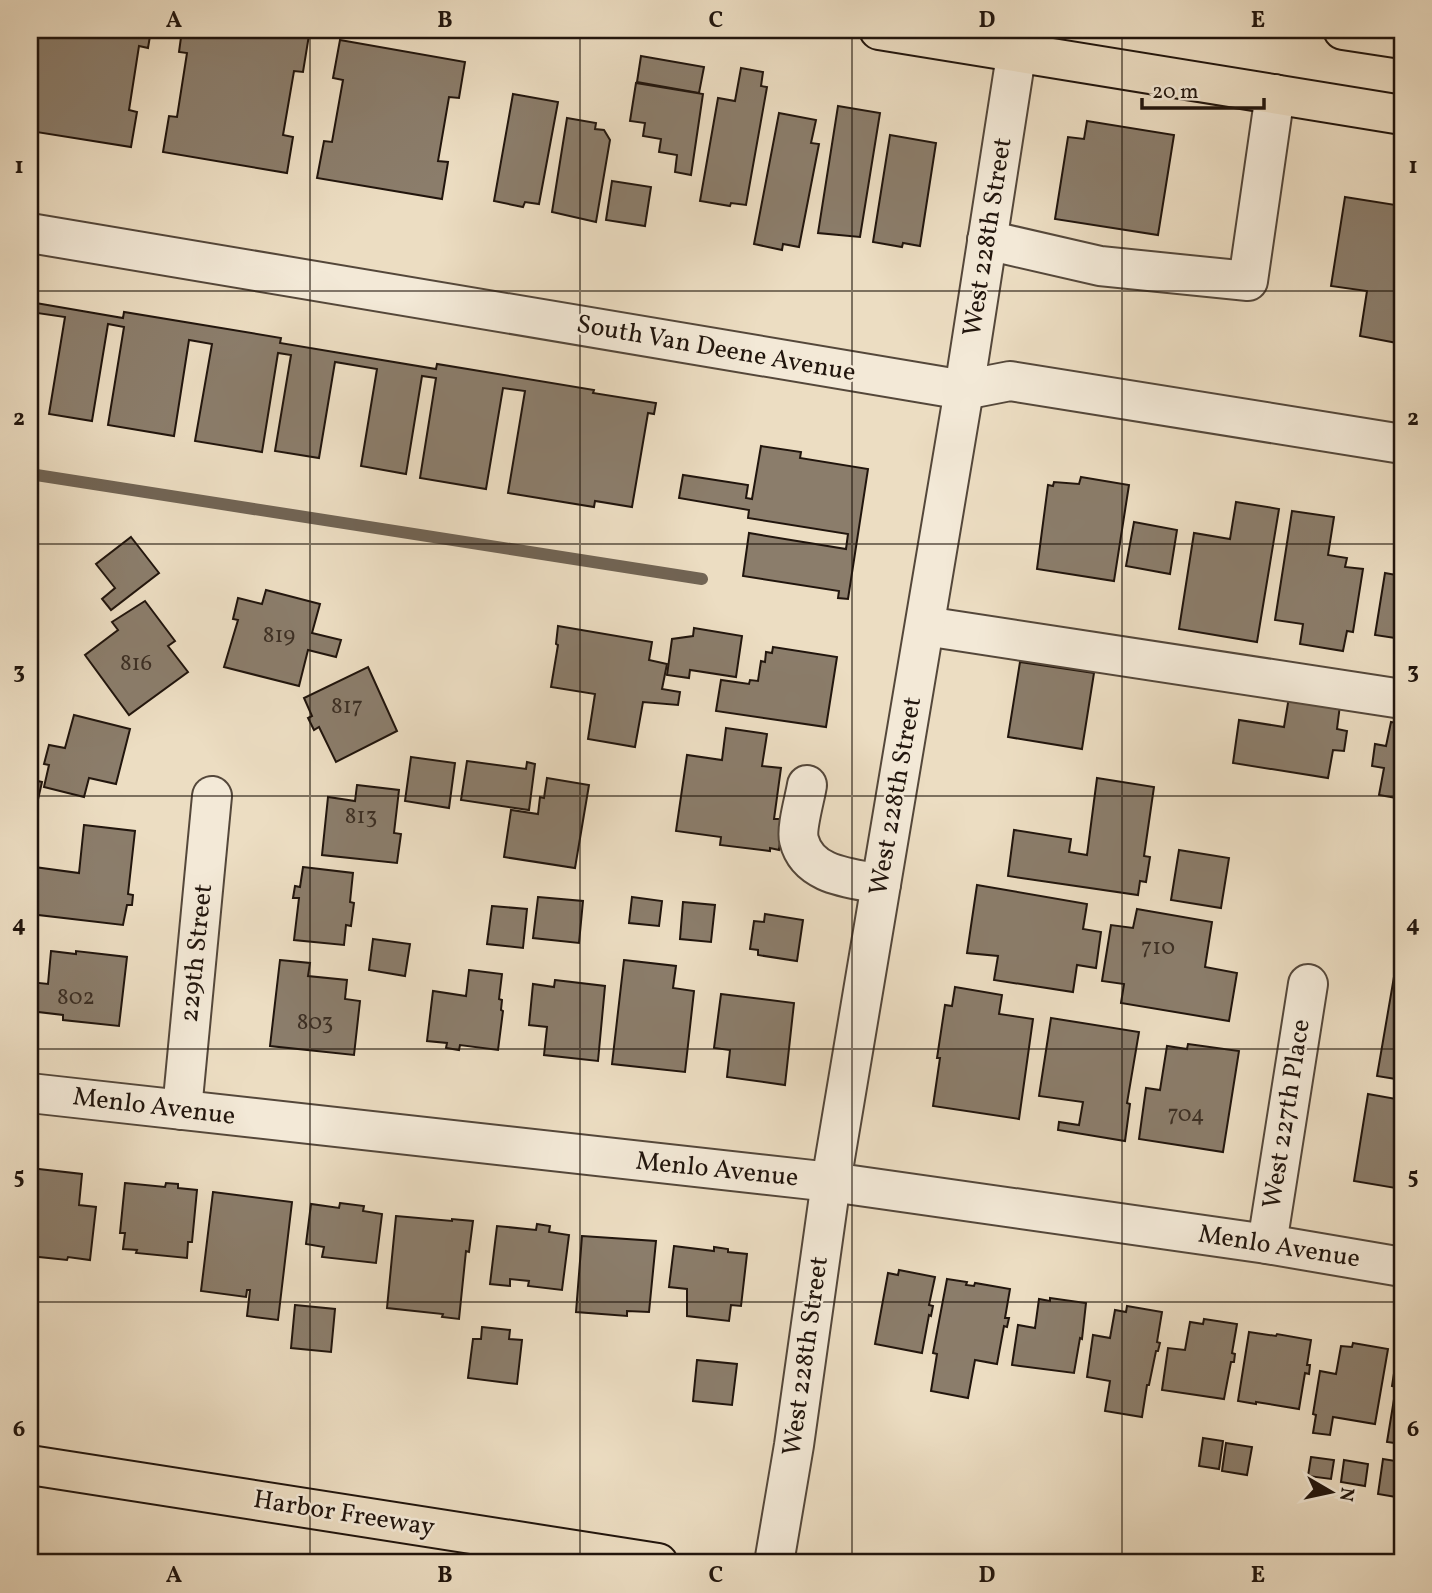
<svg xmlns="http://www.w3.org/2000/svg" width="1432" height="1593" font-family="Vollkorn,serif">
	<style>
		.lines { fill: none; stroke-linecap: round; stroke-linejoin: round }
		.stream { stroke: #716454; stroke-width: 12 }
		.building { fill: #8b7d6b; stroke: #21150d; stroke-width: 2 }
		.minor-casing { stroke: #54473a; stroke-width: 42 }
		.major-casing { stroke: #21150d; stroke-width: 42 }
		.highway-casing { stroke: #21150d; stroke-width: 42 }
		.minor { stroke: #f3e9d7; stroke-width: 38 }
		.major { stroke: #ecddc2; stroke-width: 38 }
		.highway { stroke: #ecddc2; stroke-width: 38 }
		.grid { fill: none; stroke: #21150d; stroke-width: 2; stroke-opacity: 0.55 }
		.labels { text-anchor: middle; dominant-baseline: central; stroke-width: 5; stroke-linejoin: round; paint-order: stroke }
		.number-label { font-size: 23px; fill: #3c2f24 }
		.street-label { font-size: 26px; fill: #21150d; stroke: #f3e9d7 }
		.neatline { fill: none; stroke: #21150d; stroke-width: 2.5 }
		.grid-label { font-size: 23px; text-anchor: middle; font-weight: bold; fill: #21150d }
	</style>
	<rect width="100%" height="100%" fill="#ecddc2"/>
	<filter id="stains"><feTurbulence type="fractalNoise" baseFrequency=".00286" numOctaves="4"/><feColorMatrix values="0 0 0 0 .2 0 0 0 0 .09 0 0 0 0 .02 0 0 0 .5 -.17"/></filter>
	<radialGradient id="worn" r=".72"><stop offset=".6" stop-color="#630" stop-opacity="0"/><stop offset="1" stop-color="#630" stop-opacity=".3"/></radialGradient>
	<g class="lines">
		<path class="stream" d="M30,474L702,579"/>
	</g>
	<g class="building">
		<path d="M33,30H151L148,48L139,46L129,110L137,112L131,147L30,131V49Z"/>
		<path d="M182,30H275L309,35L303,72L294,71L283,135L293,137L287,173L163,152L169,116L177,117L187,53L179,52Z"/>
		<path d="M340,40L465,62L459,98L449,97L438,161L448,162L442,199L317,178L324,141L332,142L343,80L333,78Z"/>
		<path d="M641,56L704,67L699,93L637,82Z"/>
		<path d="M741,68L763,72L761,86L767,87L746,205L731,203L730,206L700,201L718,98L735,101Z"/>
		<path d="M636,83L703,94L691,175L675,172L677,155L659,152L661,139L643,136L645,123L630,121Z"/>
		<path d="M513,94L558,102L539,204L525,202L523,207L494,201Z"/>
		<path d="M838,106L880,113L860,237L818,233Z"/>
		<path d="M779,113L816,120L811,143L819,144L799,247L783,244L782,250L754,244Z"/>
		<path d="M567,118L596,123L595,129L604,130L610,140L596,222L552,212Z"/>
		<path d="M1087,121L1174,135L1158,235L1055,219L1068,137L1084,139Z"/>
		<path d="M890,135L936,143L920,246L903,243L902,247L873,242Z"/>
		<path d="M612,181L651,187L645,226L606,220Z"/>
		<path d="M1345,197L1402,206V344L1360,336L1367,291L1331,286Z"/>
		<path d="M30,302L123,318L124,312L281,338L280,343L436,369L437,364L594,390L593,393L656,403L654,414L648,413L632,507L595,501L594,507L508,493L525,391L503,388L486,489L420,478L436,378L422,376L406,474L361,466L377,369L335,362L319,458L275,451L291,355L278,353L262,452L195,441L212,344L189,340L174,436L108,425L124,327L108,324L92,421L49,414L65,317L30,312Z"/>
		<path d="M761,446L801,452L800,458L868,469L848,599L838,598L839,591L743,576L749,533L846,549L848,534L748,518L749,510L679,498L683,475L748,485L746,498L752,499Z"/>
		<path d="M1081,477L1129,485L1114,581L1037,569L1048,485L1053,486L1054,482L1079,484Z"/>
		<path d="M1236,502L1279,509L1257,642L1179,629L1194,533L1230,539Z"/>
		<path d="M1292,511L1334,517L1328,555L1347,558L1345,567L1363,569L1353,632L1347,631L1343,651L1300,644L1303,624L1275,620Z"/>
		<path d="M1134,522L1177,530L1170,574L1126,566Z"/>
		<path d="M131,537L159,573L111,610L102,599L115,588L96,564Z"/>
		<path d="M1385,573L1402,576V639L1375,635Z"/>
		<path d="M266,590L320,604L312,633L341,640L336,657L308,650L299,686L224,667L238,620L233,619L238,598L262,604Z"/>
		<path d="M145,601L175,641L168,646L188,672L129,715L85,655L118,630L112,622Z"/>
		<path d="M558,626L652,642L649,660L667,664L662,689L680,692L678,705L643,702L635,747L588,739L595,694L551,687L558,645L556,644Z"/>
		<path d="M694,628L742,636L736,677L690,670L689,678L667,675L672,639L693,636Z"/>
		<path d="M773,647L837,657L826,727L716,711L721,680L749,684L750,680L758,681L761,661L765,662L766,652L772,653Z"/>
		<path d="M1020,662L1094,673L1082,749L1008,737Z"/>
		<path d="M368,667L397,731L336,762L319,727L314,730L308,718L312,716L304,698Z"/>
		<path d="M1289,697L1340,705L1337,729L1347,731L1344,751L1333,750L1328,778L1233,763L1239,720L1284,727Z"/>
		<path d="M74,715L130,729L116,784L89,778L84,797L44,787L49,765L44,764L49,745L65,748Z"/>
		<path d="M1391,722L1402,724V799L1379,795L1384,768L1372,766L1375,744L1386,746Z"/>
		<path d="M726,728L767,734L762,766L781,768L774,819H783L779,850L770,848V851L720,845L721,837L676,831L687,755L722,760Z"/>
		<path d="M411,757L455,763L449,808L405,801Z"/>
		<path d="M467,761L526,769L527,762L535,764L529,810L461,800Z"/>
		<path d="M547,778L589,785L575,868L504,857L511,810L538,814L540,797L544,798Z"/>
		<path d="M1097,778L1154,787L1144,856L1150,857L1146,882L1140,881L1138,895L1008,876L1014,830L1071,839L1069,852L1087,855Z"/>
		<path d="M30,779L42,782L34,817L30,816Z"/>
		<path d="M357,785L399,790L394,833L401,834L397,863L322,855L328,797L355,801Z"/>
		<path d="M84,825L135,831L128,894L133,895L132,905H127L123,925L30,914V871H34V867L79,873Z"/>
		<path d="M1179,850L1229,858L1221,908L1171,900Z"/>
		<path d="M303,867L353,873L350,902L354,903L351,926L346,925L344,945L294,940L299,898H293L295,886L300,887Z"/>
		<path d="M977,885L1087,904L1083,929L1101,932L1096,968L1077,965L1073,992L994,980L998,956L967,953Z"/>
		<path d="M538,897L583,901L579,943L533,938Z"/>
		<path d="M632,897L662,901L659,926L629,923Z"/>
		<path d="M683,902L715,905L711,942L680,939Z"/>
		<path d="M492,906L527,909L523,948L487,944Z"/>
		<path d="M1137,909L1212,922L1205,967L1237,973L1229,1021L1121,1003L1124,984L1102,981L1111,925L1133,928Z"/>
		<path d="M765,914L803,920L797,961L758,955V950L750,949L754,921L764,922Z"/>
		<path d="M373,939L410,944L405,976L369,970Z"/>
		<path d="M51,951L76,954V951L127,957L119,1026L63,1020V1015L30,1011V982L48,984Z"/>
		<path d="M280,960L310,963L308,976L347,980L345,999L360,1001L354,1055L270,1046Z"/>
		<path d="M624,960L676,966L673,988L694,991L685,1072L612,1064Z"/>
		<path d="M469,970L502,974L499,999L502,1000L501,1010L503,1011L498,1050L460,1045L459,1050L446,1048L447,1043L427,1041L433,991L466,996Z"/>
		<path d="M1395,971L1402,972V1080L1377,1076Z"/>
		<path d="M555,980L605,986L598,1061L544,1055L547,1027L529,1025L533,984L554,987Z"/>
		<path d="M955,987L1002,995L999,1014L1033,1019L1019,1119L933,1106L940,1058H937L945,1005L952,1006Z"/>
		<path d="M721,994L794,1003L785,1085L727,1077L730,1050L714,1048Z"/>
		<path d="M1051,1018L1139,1032L1127,1103L1130,1104L1125,1141L1058,1130L1059,1122L1079,1125L1083,1102L1039,1096Z"/>
		<path d="M1188,1044L1239,1051L1223,1152L1139,1139L1146,1088L1160,1090L1167,1046L1187,1049Z"/>
		<path d="M1368,1094L1402,1100V1192V1189L1354,1181Z"/>
		<path d="M30,1168L82,1174L79,1205L96,1207L90,1260L68,1257L67,1260L30,1256Z"/>
		<path d="M125,1183L165,1187L166,1183L178,1184V1188L197,1190L192,1242H188L187,1258L136,1253L137,1250L123,1249L125,1233H120Z"/>
		<path d="M213,1192L292,1202L278,1320L247,1316L250,1290H247L246,1297L201,1291Z"/>
		<path d="M340,1203L364,1206L363,1211L382,1214L376,1263L322,1257L324,1247L306,1244L311,1204L339,1208Z"/>
		<path d="M396,1216L452,1221V1219L473,1221L469,1252L466,1251L459,1319L442,1317L443,1314L387,1308Z"/>
		<path d="M537,1224L550,1226L549,1232L569,1235L562,1290L528,1286L529,1281L510,1279V1286L490,1284L497,1226L536,1230Z"/>
		<path d="M582,1236L656,1241L649,1312L627,1311V1316L576,1312Z"/>
		<path d="M674,1246L714,1251V1247L728,1249V1252L747,1254L741,1306L731,1305L729,1321L687,1316V1289L669,1287Z"/>
		<path d="M899,1270L935,1277L929,1305L933,1306L931,1316L929,1315L922,1353L875,1344L888,1273L898,1275Z"/>
		<path d="M947,1279L967,1282L966,1285L974,1286L975,1283L1010,1289L1005,1318H1009L1007,1327L1004,1326L997,1364L975,1360L968,1398L931,1391L937,1354L933,1353Z"/>
		<path d="M1050,1298L1086,1303L1082,1339L1080,1338L1074,1373L1012,1365L1018,1325L1035,1328L1039,1299L1050,1301Z"/>
		<path d="M295,1305L335,1309L331,1352L291,1348Z"/>
		<path d="M1127,1306L1162,1312L1157,1342L1160,1343L1158,1351H1156L1149,1385H1147L1142,1417L1105,1411L1110,1381L1087,1377L1093,1335L1110,1338L1115,1310L1126,1312Z"/>
		<path d="M1204,1319L1237,1324L1232,1353L1235,1354L1234,1362H1231L1224,1399L1162,1390L1168,1348L1185,1350L1190,1322L1203,1324Z"/>
		<path d="M482,1327L510,1330L509,1339L522,1340L517,1384L468,1378L473,1339H481Z"/>
		<path d="M1249,1332L1276,1336L1277,1334L1311,1340L1307,1365H1310L1309,1374L1305,1373L1299,1409L1256,1402V1404L1238,1401Z"/>
		<path d="M1353,1343L1388,1349L1375,1424L1333,1417L1330,1435L1313,1433L1316,1415L1313,1414L1320,1371L1336,1374L1341,1346L1352,1347Z"/>
		<path d="M1398,1348H1402V1444L1387,1442L1396,1387L1392,1386Z"/>
		<path d="M697,1360L737,1364L732,1405L693,1401Z"/>
		<path d="M1203,1438L1223,1441L1219,1469L1199,1466Z"/>
		<path d="M1226,1443L1252,1447L1247,1475L1222,1471Z"/>
		<path d="M1311,1457L1334,1460L1331,1479L1308,1476Z"/>
		<path d="M1383,1459L1402,1462V1498L1378,1494Z"/>
		<path d="M1344,1460L1368,1464L1365,1486L1341,1482Z"/>
	</g>
	<g class="lines">
		<defs>
			<g id="minor">
				<path d="M30,233L964,390L1010,381L1402,444"/>
				<path d="M987,240L1100,266L1248,281L1275,94"/>
				<path d="M925,626L1402,699"/>
				<path d="M807,785C805,798 796,828 799,840C808,876 850,878 881,884"/>
				<path d="M30,1093L831,1182L1267,1244L1402,1267"/>
				<path d="M182,1110L212,796"/>
				<path d="M1267,1244L1308,984"/>
				<path d="M774,1563L794,1445L831,1182L964,390L1020,30"/>
			</g>
			<g id="major">
				<path d="M879,30L1402,115"/>
				<path d="M1343,30L1402,39"/>
			</g>
			<path id="highway" d="M30,1465L658,1563"/>
		</defs>
		<use href="#minor" class="minor-casing"/>
		<use href="#major" class="major-casing"/>
		<use href="#highway" class="highway-casing"/>
		<use href="#minor" class="minor"/>
		<use href="#major" class="major"/>
		<use href="#highway" class="highway"/>
	</g>
	<path class="grid" d="M310,30V1563M580,30V1563M852,30V1563M1122,30V1563M30,291H1402M30,544H1402M30,796H1402M30,1049H1402M30,1302H1402"/>
	<g class="labels">
		<g class="number-label">
			<text x="279" y="636">819</text>
			<text x="136" y="664">816</text>
			<text x="347" y="707">817</text>
			<text x="361" y="817">813</text>
			<text x="1158" y="948">710</text>
			<text x="76" y="998">802</text>
			<text x="315" y="1023">803</text>
			<text x="1186" y="1115">704</text>
		</g>
		<g class="street-label">
			<text transform="translate(988 237) rotate(-81)">West 228th Street</text>
			<text transform="translate(716 349) rotate(10)">South Van Deene Avenue</text>
			<text transform="translate(896 796) rotate(-80)">West 228th Street</text>
			<text transform="translate(197 953) rotate(-84)">229th Street</text>
			<text transform="translate(154 1107) rotate(7)">Menlo Avenue</text>
			<text transform="translate(1287 1114) rotate(-81)">West 227th Place</text>
			<text transform="translate(717 1170) rotate(6)">Menlo Avenue</text>
			<text transform="translate(1279 1247) rotate(9)">Menlo Avenue</text>
			<text transform="translate(806 1356) rotate(-82)">West 228th Street</text>
			<text transform="translate(344 1514) rotate(9)">Harbor Freeway</text>
		</g>
	</g>
	<rect width="1432" height="1593" fill="none" stroke="#ecddc2" stroke-width="77"/>
	<g transform="translate(1331 1492) rotate(99)" stroke="#f3e9d7" stroke-width="5" paint-order="stroke">
	<path d="M0-5L12 26L0 18L-12 26Z" fill="#21150d"/>
	<text y="-10" font-size="19" font-weight="bold" text-anchor="middle" fill="#21150d">N</text>
	</g>
	<path d="M1142 98v10h122v-10" fill="none" stroke="#21150d" stroke-width="3.5"/>
	<text x="1152" y="98" font-size="21" fill="#21150d" stroke="#f3e9d7" stroke-width="5" paint-order="stroke">20 m</text>
	<rect x="38" y="38" width="1356" height="1516" class="neatline"/>
	<g class="grid-label">
		<text x="174" y="27">A</text>
		<text x="445" y="27">B</text>
		<text x="716" y="27">C</text>
		<text x="987" y="27">D</text>
		<text x="1258" y="27">E</text>
		<text x="19" y="173">1</text>
		<text x="1413" y="173">1</text>
		<text x="19" y="425">2</text>
		<text x="1413" y="425">2</text>
		<text x="19" y="678">3</text>
		<text x="1413" y="678">3</text>
		<text x="19" y="931">4</text>
		<text x="1413" y="931">4</text>
		<text x="19" y="1183">5</text>
		<text x="1413" y="1183">5</text>
		<text x="19" y="1436">6</text>
		<text x="1413" y="1436">6</text>
		<text x="174" y="1582">A</text>
		<text x="445" y="1582">B</text>
		<text x="716" y="1582">C</text>
		<text x="987" y="1582">D</text>
		<text x="1258" y="1582">E</text>
	</g>
	<rect width="100%" height="100%" filter="url(#stains)"/>
	<rect width="100%" height="100%" fill="url(#worn)"/>
</svg>
